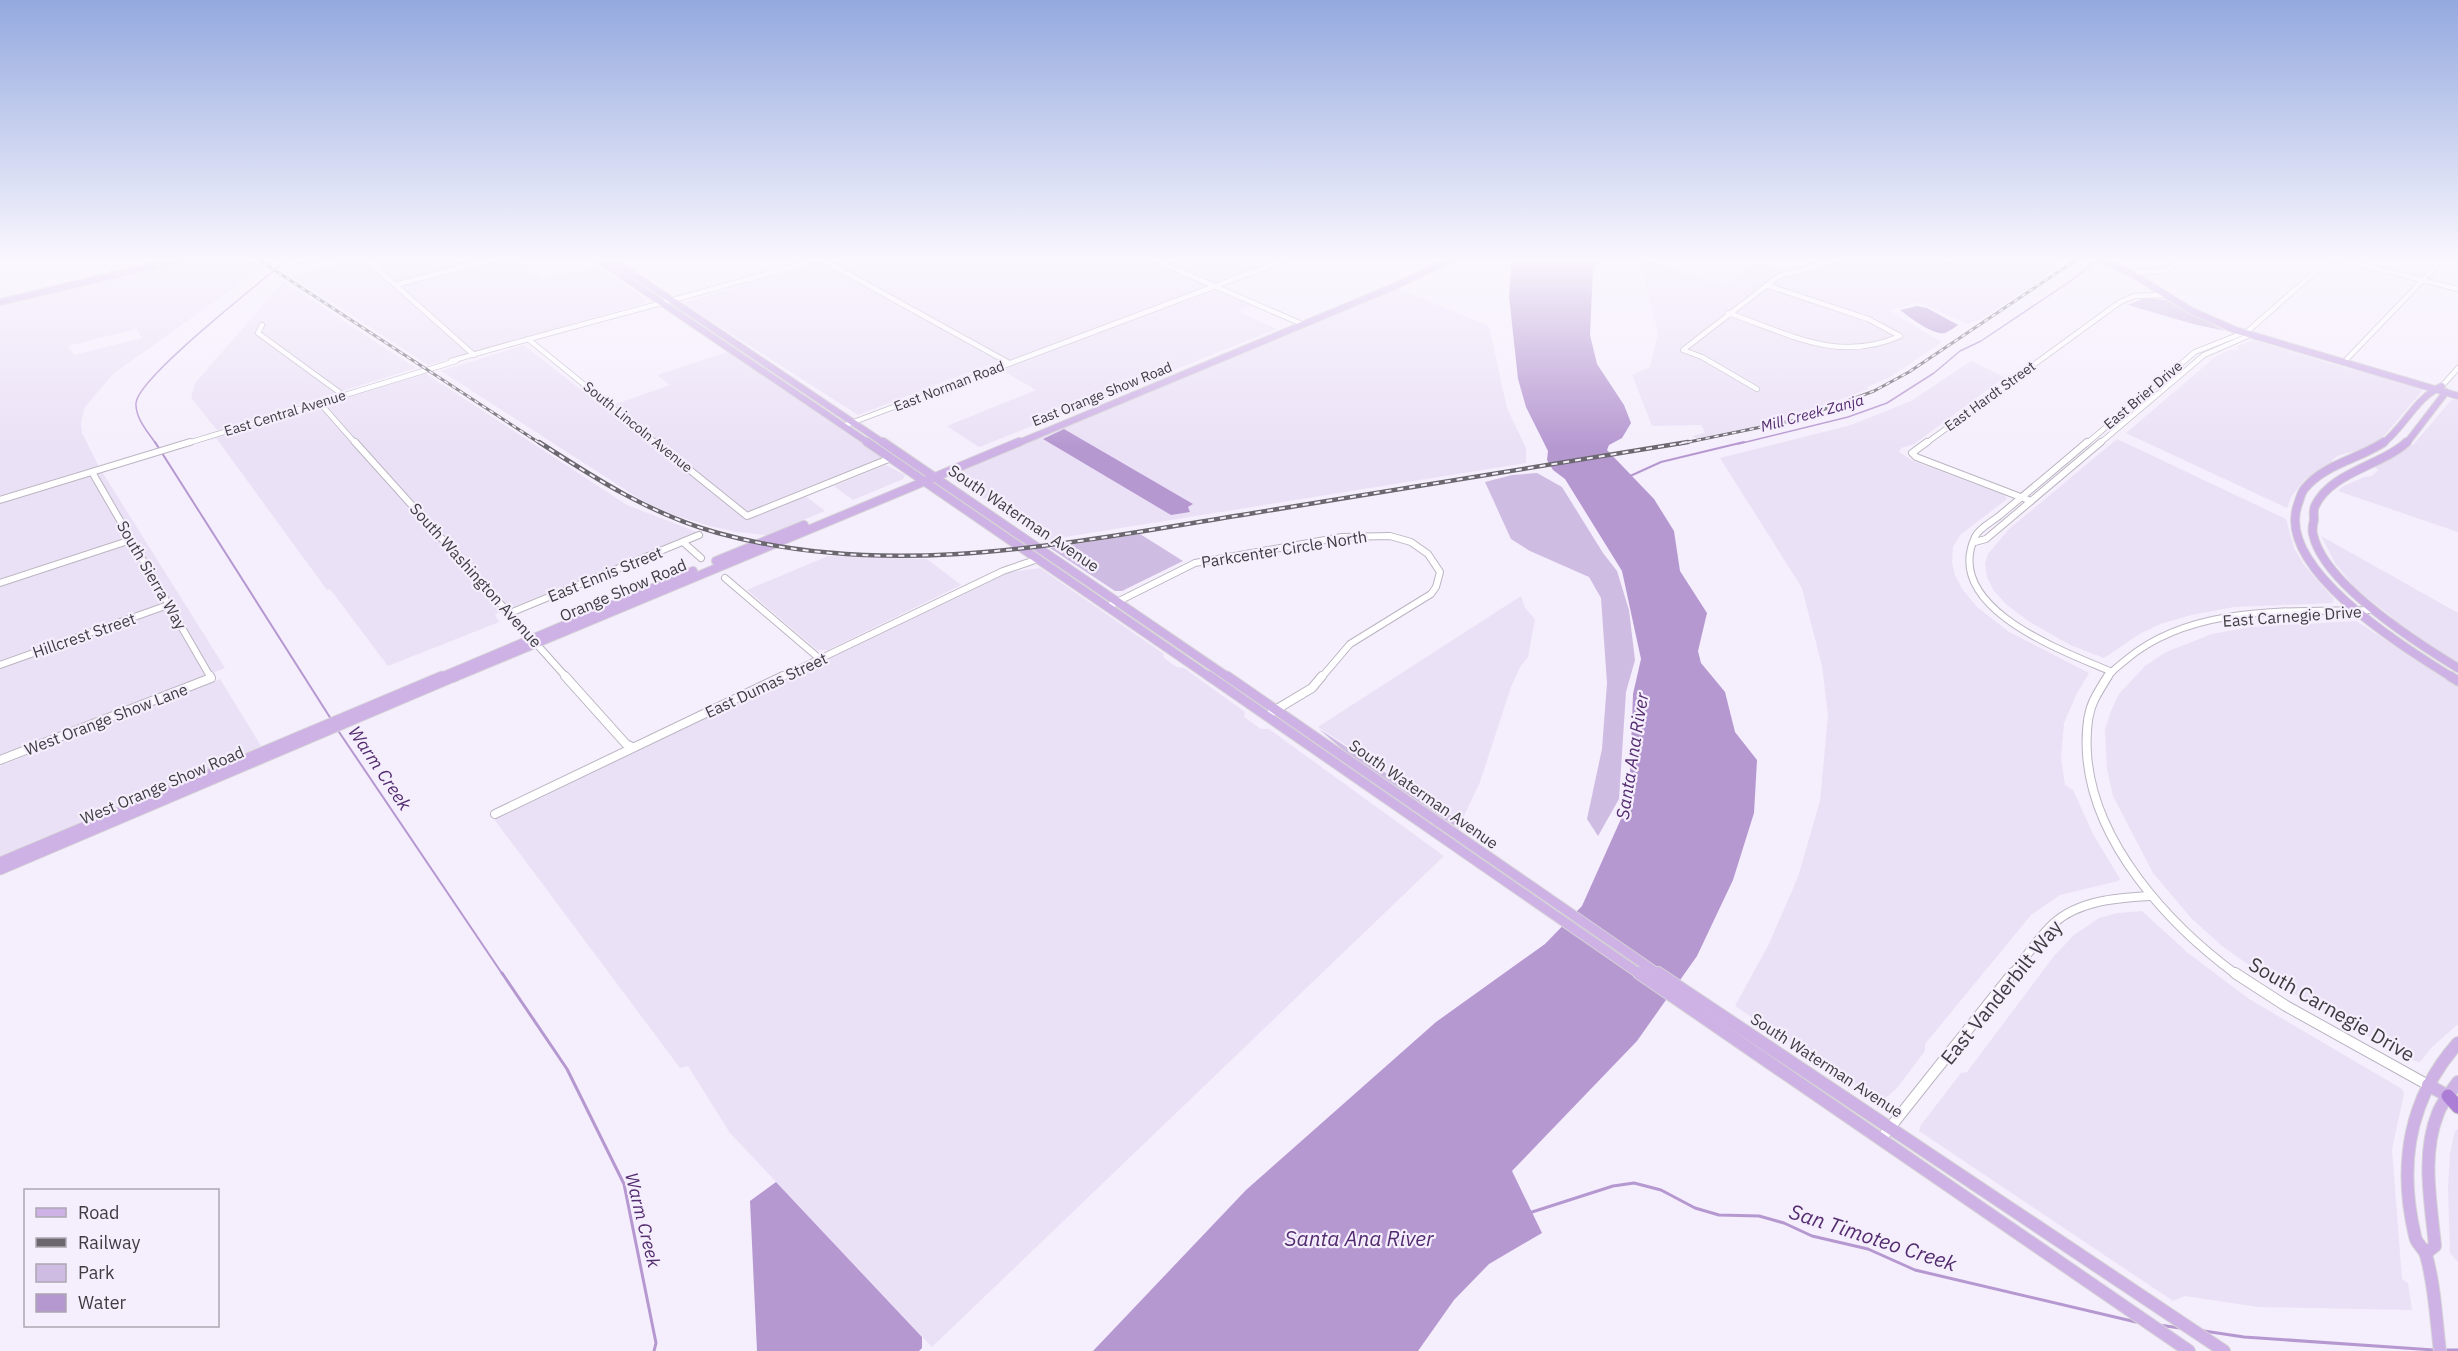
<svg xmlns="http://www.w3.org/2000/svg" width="2458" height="1351" font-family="'IBM Plex Sans',sans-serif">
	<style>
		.built { fill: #ebe1f6; fill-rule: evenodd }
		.green { fill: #cfbce2 }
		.water { fill: #b698d1 }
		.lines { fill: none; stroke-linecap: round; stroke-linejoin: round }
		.stream-far2 { stroke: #b698d1; stroke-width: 1.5 }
		.stream-far1 { stroke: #b698d1; stroke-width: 2 }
		.stream { stroke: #b698d1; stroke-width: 3 }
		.minor-far3-casing { stroke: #bbb5c2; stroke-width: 6 }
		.minor-far2-casing { stroke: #bbb5c2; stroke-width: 8 }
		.minor-far1-casing { stroke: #bbb5c2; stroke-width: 10 }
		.minor-casing { stroke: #bbb5c2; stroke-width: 12 }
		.major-far3-casing { stroke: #d5d4d5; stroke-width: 8 }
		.major-far2-casing { stroke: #d5d4d5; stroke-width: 10 }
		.major-far1-casing { stroke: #d5d4d5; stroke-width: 11 }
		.major-casing { stroke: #d5d4d5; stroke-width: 14 }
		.highway-casing { stroke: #d5d4d5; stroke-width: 15 }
		.minor-far3 { stroke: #fff; stroke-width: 4.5 }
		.minor-far2 { stroke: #fff; stroke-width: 6 }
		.minor-far1 { stroke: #fff; stroke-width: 8 }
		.minor { stroke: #fff; stroke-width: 10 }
		.major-far3 { stroke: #ceb2e6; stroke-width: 6 }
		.major-far2 { stroke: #ceb2e6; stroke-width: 8 }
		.major-far1 { stroke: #ceb2e6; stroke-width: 9 }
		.major { stroke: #ceb2e6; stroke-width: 12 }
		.highway { stroke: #ad7ed5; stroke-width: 13 }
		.rail-far1-casing { stroke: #6a676e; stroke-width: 3 }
		.rail-casing { stroke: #6a676e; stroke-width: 4.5 }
		.rail-far1 { stroke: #f5eefc; stroke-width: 1.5; stroke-dasharray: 4.5; stroke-linecap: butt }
		.rail { stroke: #f5eefc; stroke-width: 2; stroke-dasharray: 6; stroke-linecap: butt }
		.labels { text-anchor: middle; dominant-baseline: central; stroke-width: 4.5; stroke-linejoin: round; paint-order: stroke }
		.far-street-label { font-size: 14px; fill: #3e3c41; stroke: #f5eefc }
		.far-water-label { font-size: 15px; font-style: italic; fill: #532c70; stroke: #f5eefc }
		.street-label { font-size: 16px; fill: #3e3c41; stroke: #f5eefc }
		.water-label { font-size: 18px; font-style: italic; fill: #532c70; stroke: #f5eefc }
		.near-street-label { font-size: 20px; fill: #3e3c41; stroke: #f5eefc }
		.near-water-label { font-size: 21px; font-style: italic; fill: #532c70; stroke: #f5eefc }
	</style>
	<rect width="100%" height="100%" fill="#f5eefc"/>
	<g class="built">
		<path d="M200,258H248L263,267L113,374L85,407L81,422L82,433L99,467L225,668L0,755V305ZM137,329L142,338L74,355L68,346Z"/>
		<path d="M304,258H516L543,280L577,270L582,272L599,267L647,300L644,303L428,365L292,276L336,265L334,262L295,265Z"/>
		<path d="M834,258H1284L1207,286L1251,306L1238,311L1277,329L979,447L947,426L1036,390L991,364L858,415L686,305L687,302Z"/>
		<path d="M1640,258L1724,286L1756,263L1779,270L1788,277L1827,267L1812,258H2067L2046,272V276L1981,319L1967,324L1919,302L1889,311L1942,342L1890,377L1867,387L1869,389L1778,422L1697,439L1692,436L1705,433L1701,425L1652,426L1632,375L1650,367L1658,334Z"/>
		<path d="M283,282L416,368L217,430L191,398L195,383Z"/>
		<path d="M1398,289L1489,326L1507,408L1526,448V463L1046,540L953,478V474Z"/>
		<path d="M2253,340L2346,368L2389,377L2420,387L2423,390L2383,437L2360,450L2339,455L2332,460L2334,463L2305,479L2291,497L2287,508L2126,433L2215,357L2229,350H2239L2237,346Z"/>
		<path d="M524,345L604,408L670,385L657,375L728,352L884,458L799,491L825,511L767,535L736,532L710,526L674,515L643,501L441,371Z"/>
		<path d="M1971,361L2005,377L1914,444L1901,448L1899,452L1913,461L2004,495L2007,499L1960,535L1953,547L1952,562L1955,575L1962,589L1977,607L2009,632L2089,673L2077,693L2064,723L2061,757L2065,785L2073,790L2093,834L2120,879L2118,881L2060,895L2031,915L1925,1044V1051L1897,1088L1881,1102L1735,1006L1769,944L1798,877L1820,801L1828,715L1822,666L1802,588L1720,458L1851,425L1911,401Z"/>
		<path d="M425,373L627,505L697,532L495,614L499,622L388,666L330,589L327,590L216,438Z"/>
		<path d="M2452,399L2458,400V532L2338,491L2342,487L2364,477L2372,476L2378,470L2375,467L2414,444Z"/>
		<path d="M2117,439L2286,519L2294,548L2304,565L2334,599L2333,603L2234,607L2192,615L2163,623L2141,633L2104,658L2070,645L2028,621L2006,604L1994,591L1987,577L1985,563L1988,554L2008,530Z"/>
		<path d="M886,465L905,475L903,479L853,500L834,486Z"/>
		<path d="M2321,536L2458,613V664L2391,620V616L2357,590L2335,563Z"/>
		<path d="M828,556L927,559L961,585L828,650H817L747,590Z"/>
		<path d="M1040,568L1164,654L1163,657L1176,667L1184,668L1245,712L1244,717L1261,729H1269L1444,856L932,1347L730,1133L688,1066L680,1068L494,819L1010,572Z"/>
		<path d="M1521,596L1525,608L1535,619L1528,657L1520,667L1511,687L1480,782L1463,818L1459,819L1318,727Z"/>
		<path d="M2356,621L2458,686V1024L2431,1048L2420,1062L2415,1061L2379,1042L2273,982L2222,946L2191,918L2153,873L2113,796L2107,769L2105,730L2111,711L2119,694L2145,666L2166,652L2212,634L2250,627Z"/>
		<path d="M220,679L261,746L0,856V766Z"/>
		<path d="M2142,911L2188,953L2249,999L2402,1089L2404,1094L2392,1149L2402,1279L2408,1283L2412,1310L2258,1307L2185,1296L2173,1301L1919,1131L1921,1125L1961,1073L1967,1072L2054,956L2074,935L2099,918L2118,913Z"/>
		<path d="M2458,1129V1262L2450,1253L2448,1186L2450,1154L2455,1131Z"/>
	</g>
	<g class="green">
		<path d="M2144,298L2165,300L2225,331L2193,324L2128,305Z"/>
		<path d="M1537,473L1562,487L1603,553L1617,571L1629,610L1635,660L1626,692L1619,799L1598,836L1587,819L1602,749L1607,683L1601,598L1589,577L1530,551L1511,539L1485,482L1512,475Z"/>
		<path d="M1140,534L1183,561L1122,591H1115L1050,548Z"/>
		<path d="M1319,729L1456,819L1459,829L1343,750Z"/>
	</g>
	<g class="water">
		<path d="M1512,258H1605L1593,268L1590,335L1597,364L1624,405L1631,423L1622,438L1609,445L1607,450L1654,499L1674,531L1680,571L1707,613L1698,651L1701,663L1725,692L1735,732L1757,760L1754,813L1733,880L1697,956L1637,1041L1512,1171L1542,1233L1489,1264L1454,1300L1418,1351H1093L1246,1190L1436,1022L1545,944L1582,906L1629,801L1633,694L1641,659L1622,571L1565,479L1553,470L1547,460L1548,451L1526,407L1518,379L1509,296Z"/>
		<path d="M1917,306L1927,308L1958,325C1954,328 1949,331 1945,333C1934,336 1909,317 1900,310Z"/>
		<path d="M1064,429L1193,504L1188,507L1190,512L1171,515L1043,439Z"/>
		<path d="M776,1182L922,1337V1348L919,1351H757L750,1201Z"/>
	</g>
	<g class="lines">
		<g class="stream-far2">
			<path d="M156,444C148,432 135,418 136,403C138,377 264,280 289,258"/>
			<path d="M1738,444L1848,417L1887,403L1934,373L1960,351L1981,341L2072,280L2097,260"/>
		</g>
		<g class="stream-far1">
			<path d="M155,442L331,719"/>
			<path d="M1628,477L1661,462L1744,442"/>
			<path d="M337,729L503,975"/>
		</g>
		<g class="stream">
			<path d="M502,973L567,1069L624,1184L656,1343L654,1351"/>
			<path d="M1529,1213L1613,1186L1634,1183L1661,1190L1695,1208L1719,1215L1759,1216L1784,1223L1812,1236L1868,1249L1915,1270L2136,1322"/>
			<path d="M2159,1325L2180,1328"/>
			<path d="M2204,1331L2244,1337L2434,1350"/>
			<path d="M2443,1350H2458"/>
		</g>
		<defs>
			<g id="minor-far3">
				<path d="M96,258L110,276"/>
				<path d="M819,258L1009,363"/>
				<path d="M1150,258L1302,324"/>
				<path d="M1944,258L1952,262"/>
				<path d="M2335,258L2458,289"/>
				<path d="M366,259L474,355"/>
				<path d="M2131,273L2168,270L2186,258"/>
				<path d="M395,285L497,258"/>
				<path d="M1728,313C1788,333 1837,364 1900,336L1868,319L1766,285"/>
				<path d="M262,325L258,333L343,395"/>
				<path d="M528,339L657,444"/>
				<path d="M2347,359L2444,258"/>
				<path d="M451,361C574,325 698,295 821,258"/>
				<path d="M2442,386L2458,368"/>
				<path d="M1757,389L1702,357L1683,350L1779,276L1845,258"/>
				<path d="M319,402L356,444"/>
				<path d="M843,426L1290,258"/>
				<path d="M185,444L456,361"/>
				<path d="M1925,444L2120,302L2134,296L2164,295"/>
				<path d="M2086,444L2195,352L2248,331L2331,258"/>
				<path d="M2099,444L2204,355L2250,335L2248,331"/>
			</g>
			<g id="minor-far2">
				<path d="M355,442L567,678"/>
				<path d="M655,442L747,516L891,458"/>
				<path d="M1927,442L1912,453L1916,457L2031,501"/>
				<path d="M2087,442C2058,467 2029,491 1999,516C1993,521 1978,529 1975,537C1942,608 2063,651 2112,672"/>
				<path d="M92,472L211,678"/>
				<path d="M0,500L190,442"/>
				<path d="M683,542L701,558"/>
				<path d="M1975,542L1986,539L2101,442"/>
				<path d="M725,578L820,659"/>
				<path d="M0,583L131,540"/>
				<path d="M1109,606L1195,563L1342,537L1390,536L1411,542L1428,554L1440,572L1436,587L1431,594L1350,644L1321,678"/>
				<path d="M510,613L699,535"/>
				<path d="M0,665L168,605"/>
				<path d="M780,678L1003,571L1038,559"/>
				<path d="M2107,678C2112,670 2120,665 2127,659C2193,604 2292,612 2372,610"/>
			</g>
			<g id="minor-far1">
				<path d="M565,676L626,744L632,747"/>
				<path d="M2108,676C2103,684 2098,692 2094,700C2086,716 2086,737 2087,754C2093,843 2169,925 2237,975"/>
				<path d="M1272,712L1312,688L1322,676"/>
				<path d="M0,760L211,678L210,676"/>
				<path d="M495,814L783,676"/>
				<path d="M2012,975C2025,958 2038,938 2053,924C2079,900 2118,898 2151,896"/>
			</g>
			<g id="minor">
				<path d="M2235,973L2286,1006L2428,1085"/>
				<path d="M1881,1139L2013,973"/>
			</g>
			<g id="major-far3">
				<path d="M596,258L870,444"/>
				<path d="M609,258L885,444"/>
				<path d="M2096,258L2131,273L2190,310L2235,330L2458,396"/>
				<path d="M0,302L186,258"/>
				<path d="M1016,444L1393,287L1455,258"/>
				<path d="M2382,444C2405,427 2415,398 2442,386"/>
				<path d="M2406,444L2446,392"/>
			</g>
			<g id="major-far2">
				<path d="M867,442L1211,678"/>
				<path d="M883,442L1229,678"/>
				<path d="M2384,442C2359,459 2325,464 2305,488C2301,492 2300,499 2298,504C2274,569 2407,649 2453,678"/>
				<path d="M2407,442C2381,466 2331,472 2315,506C2313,510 2314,516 2314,520C2313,524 2312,530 2313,534C2323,583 2417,643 2458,668"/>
				<path d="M716,561L804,525"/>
				<path d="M439,678L693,571"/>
				<path d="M453,678L1019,442"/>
			</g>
			<g id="major-far1">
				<path d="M1209,676L1641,975"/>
				<path d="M1227,676L1660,975"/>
				<path d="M2450,676L2458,681"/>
				<path d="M0,862L442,676"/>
				<path d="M0,870L456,676"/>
			</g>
			<g id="major">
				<path d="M1639,973L2189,1351"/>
				<path d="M1658,973L2224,1351"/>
				<path d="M2428,1085L2448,1096"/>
				<path d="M2426,1253L2435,1246C2431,1203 2421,1155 2438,1113C2442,1102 2451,1092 2458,1082"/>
				<path d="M2440,1351C2436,1320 2435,1286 2426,1255C2424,1248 2416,1244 2415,1236C2398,1165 2409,1098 2458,1043"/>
			</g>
			<path id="highway" d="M2448,1096L2458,1107"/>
		</defs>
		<use href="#minor-far3" class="minor-far3-casing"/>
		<use href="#minor-far2" class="minor-far2-casing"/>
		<use href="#minor-far1" class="minor-far1-casing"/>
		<use href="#minor" class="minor-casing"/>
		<use href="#major-far3" class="major-far3-casing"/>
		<use href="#major-far2" class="major-far2-casing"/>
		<use href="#major-far1" class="major-far1-casing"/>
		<use href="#major" class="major-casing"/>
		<use href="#highway" class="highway-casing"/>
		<use href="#minor-far3" class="minor-far3"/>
		<use href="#minor-far2" class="minor-far2"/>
		<use href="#minor-far1" class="minor-far1"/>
		<use href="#minor" class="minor"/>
		<use href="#major-far3" class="major-far3"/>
		<use href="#major-far2" class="major-far2"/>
		<use href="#major-far1" class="major-far1"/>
		<use href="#major" class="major"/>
		<use href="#highway" class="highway"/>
		<defs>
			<g id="rail-far1">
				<path d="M256,258L541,444"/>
				<path d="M1679,444L1795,420L1874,391L1909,372L2079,258"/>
			</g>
			<path id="rail" d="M539,442C596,479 652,515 718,533C895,582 1077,541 1254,513C1398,489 1543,466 1688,442"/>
		</defs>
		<use href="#rail-far1" class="rail-far1-casing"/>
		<use href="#rail" class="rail-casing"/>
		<use href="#rail-far1" class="rail-far1"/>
		<use href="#rail" class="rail"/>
	</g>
	<linearGradient id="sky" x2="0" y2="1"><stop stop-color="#94a9df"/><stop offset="0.58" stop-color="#faf7fe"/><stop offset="1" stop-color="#faf7fe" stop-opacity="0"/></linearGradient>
	<rect width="2458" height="447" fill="url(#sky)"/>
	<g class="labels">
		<g class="far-street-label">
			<text transform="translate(949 386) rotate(-21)">East Norman Road</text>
			<text transform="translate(1102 394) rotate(-22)">East Orange Show Road</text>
			<text transform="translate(2143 395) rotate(-40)">East Brier Drive</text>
			<text transform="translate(1990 396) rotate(-36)">East Hardt Street</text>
			<text transform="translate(285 413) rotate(-17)">East Central Avenue</text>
			<text transform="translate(638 427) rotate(39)">South Lincoln Avenue</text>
		</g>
		<g class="far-water-label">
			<text transform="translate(1812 413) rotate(-15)">Mill Creek Zanja</text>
		</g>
		<g class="street-label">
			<text transform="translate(1024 518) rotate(34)">South Waterman Avenue</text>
			<text transform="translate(1284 549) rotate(-9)">Parkcenter Circle North</text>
			<text transform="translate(605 574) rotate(-22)">East Ennis Street</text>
			<text transform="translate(152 575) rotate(60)">South Sierra Way</text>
			<text transform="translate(476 575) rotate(48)">South Washington Avenue</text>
			<text transform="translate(623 590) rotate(-23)">Orange Show Road</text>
			<text transform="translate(2292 616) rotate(-4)">East Carnegie Drive</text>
			<text transform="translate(84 635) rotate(-19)">Hillcrest Street</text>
			<text transform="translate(766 685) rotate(-25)">East Dumas Street</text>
			<text transform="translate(106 719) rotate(-21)">West Orange Show Lane</text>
			<text transform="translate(162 785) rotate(-23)">West Orange Show Road</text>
			<text transform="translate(1424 794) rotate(35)">South Waterman Avenue</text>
			<text transform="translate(1827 1065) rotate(33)">South Waterman Avenue</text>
		</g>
		<g class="water-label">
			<text transform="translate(1632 756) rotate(-81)">Santa Ana River</text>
			<text transform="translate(380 768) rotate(56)">Warm Creek</text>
			<text transform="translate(643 1220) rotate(76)">Warm Creek</text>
		</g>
		<g class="near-street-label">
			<text transform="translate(2001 992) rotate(-51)">East Vanderbilt Way</text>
			<text transform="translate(2332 1009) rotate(30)">South Carnegie Drive</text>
		</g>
		<g class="near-water-label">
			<text transform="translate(1873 1237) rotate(18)">San Timoteo Creek</text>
			<text x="1359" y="1238">Santa Ana River</text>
		</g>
	</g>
	<rect x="24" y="1189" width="195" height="138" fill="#f5eefc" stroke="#aca7b1" stroke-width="1.5"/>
	<rect x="36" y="1208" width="30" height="9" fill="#ceb2e6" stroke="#aca7b1" stroke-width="1.5"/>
	<text x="78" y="1219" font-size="18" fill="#3e3c41">Road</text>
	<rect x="36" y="1238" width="30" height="9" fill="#6a676e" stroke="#aca7b1" stroke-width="1.5"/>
	<text x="78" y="1249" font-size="18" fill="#3e3c41">Railway</text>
	<rect x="36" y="1264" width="30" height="18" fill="#cfbce2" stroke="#aca7b1" stroke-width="1.5"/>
	<text x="78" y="1279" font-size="18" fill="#3e3c41">Park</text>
	<rect x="36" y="1294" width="30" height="18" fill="#b698d1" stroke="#aca7b1" stroke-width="1.5"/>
	<text x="78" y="1309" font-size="18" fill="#3e3c41">Water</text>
</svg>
